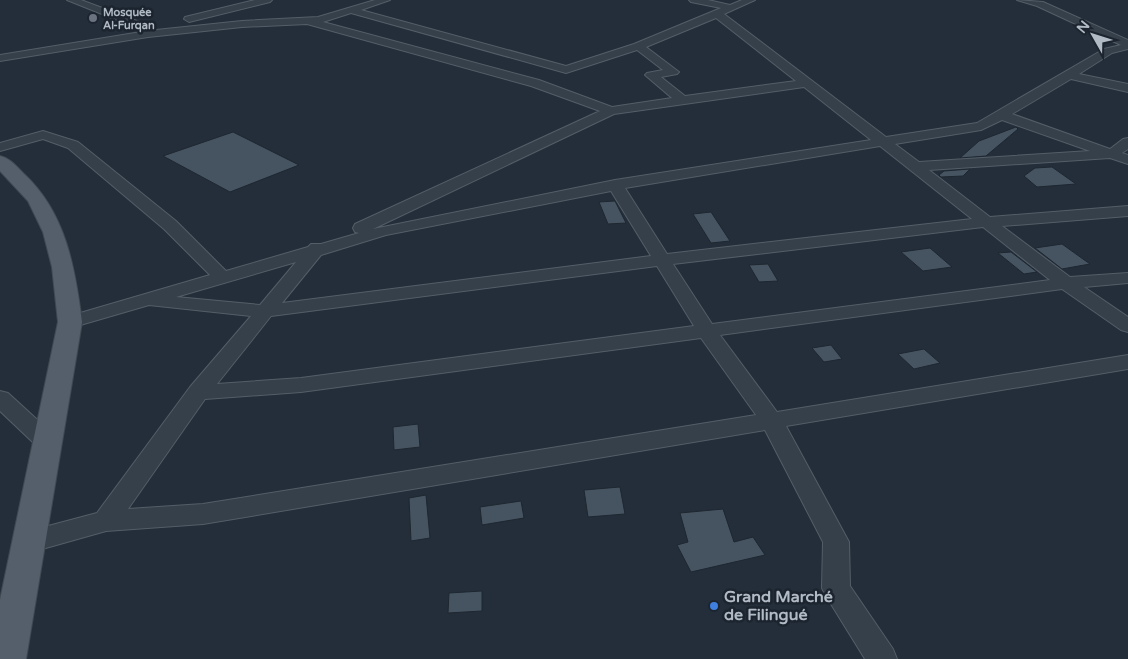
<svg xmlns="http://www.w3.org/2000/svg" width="1128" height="659" font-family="'Varela Round',sans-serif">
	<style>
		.building { fill: #465461; stroke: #1e2731 }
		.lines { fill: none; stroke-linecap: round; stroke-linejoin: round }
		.minor-casing { stroke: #545e68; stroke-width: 2 }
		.major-casing { stroke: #404953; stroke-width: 2 }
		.minor { fill: #36404b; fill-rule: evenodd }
		.major { fill: #545f6b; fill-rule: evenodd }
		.worship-dot { fill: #6b7280; stroke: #1c252f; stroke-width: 2 }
		.shop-dot { fill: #3f7fe0; stroke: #1c252f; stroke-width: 2 }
		.labels { text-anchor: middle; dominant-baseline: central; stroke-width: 5; stroke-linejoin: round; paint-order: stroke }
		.far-poi-label { font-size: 11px; font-weight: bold; fill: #b1bbc6; stroke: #1c252f; text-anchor: start }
		.near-poi-label { font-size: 16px; font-weight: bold; fill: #b1bbc6; stroke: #1c252f; text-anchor: start }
	</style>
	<rect width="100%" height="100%" fill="#232e3a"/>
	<g class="building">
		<path d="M1016,127L1018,129L986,156L960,158L979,141Z"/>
		<path d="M233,132L299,165L230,192L163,156Z"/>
		<path d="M1052,167L1076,184L1037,187L1024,176L1035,168Z"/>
		<path d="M970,169L963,176L941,177L939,175L944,171Z"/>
		<path d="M615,201L626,223L608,224L599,202Z"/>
		<path d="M711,212L730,241L711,243L693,214Z"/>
		<path d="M1062,244L1090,264L1062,269L1035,248Z"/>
		<path d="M930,248L952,267L923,271L901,252Z"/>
		<path d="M1011,252L1037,272L1024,274L998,253Z"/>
		<path d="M768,264L778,281L759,282L749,265Z"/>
		<path d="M831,345L842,359L824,362L812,348Z"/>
		<path d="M924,349L940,363L914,369L898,354Z"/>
		<path d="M418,424L420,447L394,450L393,427Z"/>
		<path d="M620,487L625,514L588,517L584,490Z"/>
		<path d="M426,495L430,538L411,541L409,498Z"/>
		<path d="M521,501L524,518L482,525L480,507Z"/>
		<path d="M723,509L734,542L753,537L765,555L691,572L677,545L688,542L680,513Z"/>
		<path d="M482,591V611L448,613L449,593Z"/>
	</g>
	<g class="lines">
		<defs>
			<g id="minor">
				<path d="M67,0H81L145,24L150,29L156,30L242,21L318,17L375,0H390L361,10L566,66L634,44L721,8L691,2L689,0H708L730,5L742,0H755L724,14L886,137L977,123L1104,49L1121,45L1037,6L1017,0L1043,2L1128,40V49L1112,53L1079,74L1128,84V92L1071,79L1012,114L1110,149L1123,139L1128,138V149L1122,153L1128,155V164L1110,158L929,170L990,217L1128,206V216L1002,226L1070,277L1128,273V283L1084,287L1128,317V332L1121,330L1062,289L720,335L777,412L1128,355V369L786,426L849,542L850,586L893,649L897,659H865L826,596L822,588L823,542L765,430L203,524L106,531L28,553L18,550L15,542L18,534L97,513L190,387L251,316L149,305L70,328L63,326L60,322L63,318L210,275L164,229L68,148L43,139L0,151V143L43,131L78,142L176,221L226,271L308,247L311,244H321L359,233L355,232L353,228L355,224L600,111L531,86L307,24L242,27L148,37L0,61V55L141,32L137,28ZM351,13L566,73L637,50L663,70L647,73L645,75L672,98L612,107L539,80L323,22ZM716,18L796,81L685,96L661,77L677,74L679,72L646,47ZM804,87L871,140L615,180L373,229L614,114ZM1002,120L1090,151L919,162L895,144L981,130ZM880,146L972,219L667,254L625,188ZM611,191L651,256L282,303L321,255L386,235ZM983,227L1050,280L712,324L673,264ZM296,262L260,305L176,297ZM657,266L694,326L301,378L217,384L271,316ZM701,338L756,415L203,504L128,509L205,399L301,392Z"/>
				<path d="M255,0H272L270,2L189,22L184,19L185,17Z"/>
				<path d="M0,391L8,393L55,436L59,442L55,448L47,450L39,448L0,411Z"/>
			</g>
			<path id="major" d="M0,156C10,158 17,167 24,174C66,213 75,268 82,322L26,659H0V600L58,322L52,267L43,232L28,201L0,171Z"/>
		</defs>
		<use href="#minor" class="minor-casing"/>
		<use href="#major" class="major-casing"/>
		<use href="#minor" class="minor"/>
		<use href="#major" class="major"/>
	</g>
	<circle class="worship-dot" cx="93" cy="18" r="5"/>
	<circle class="shop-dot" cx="714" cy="606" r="5"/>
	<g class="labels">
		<g class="far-poi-label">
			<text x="103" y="12">Mosquée<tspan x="103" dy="13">Al-Furqan</tspan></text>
		</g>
		<g class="near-poi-label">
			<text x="724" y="597">Grand Marché<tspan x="724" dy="18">de Filingué</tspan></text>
		</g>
	</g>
	<g transform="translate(1093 35) rotate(309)" stroke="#1c252f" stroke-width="4" paint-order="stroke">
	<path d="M0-4L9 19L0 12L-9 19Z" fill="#b1bbc6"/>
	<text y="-8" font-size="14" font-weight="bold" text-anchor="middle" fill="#b1bbc6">N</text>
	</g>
</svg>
